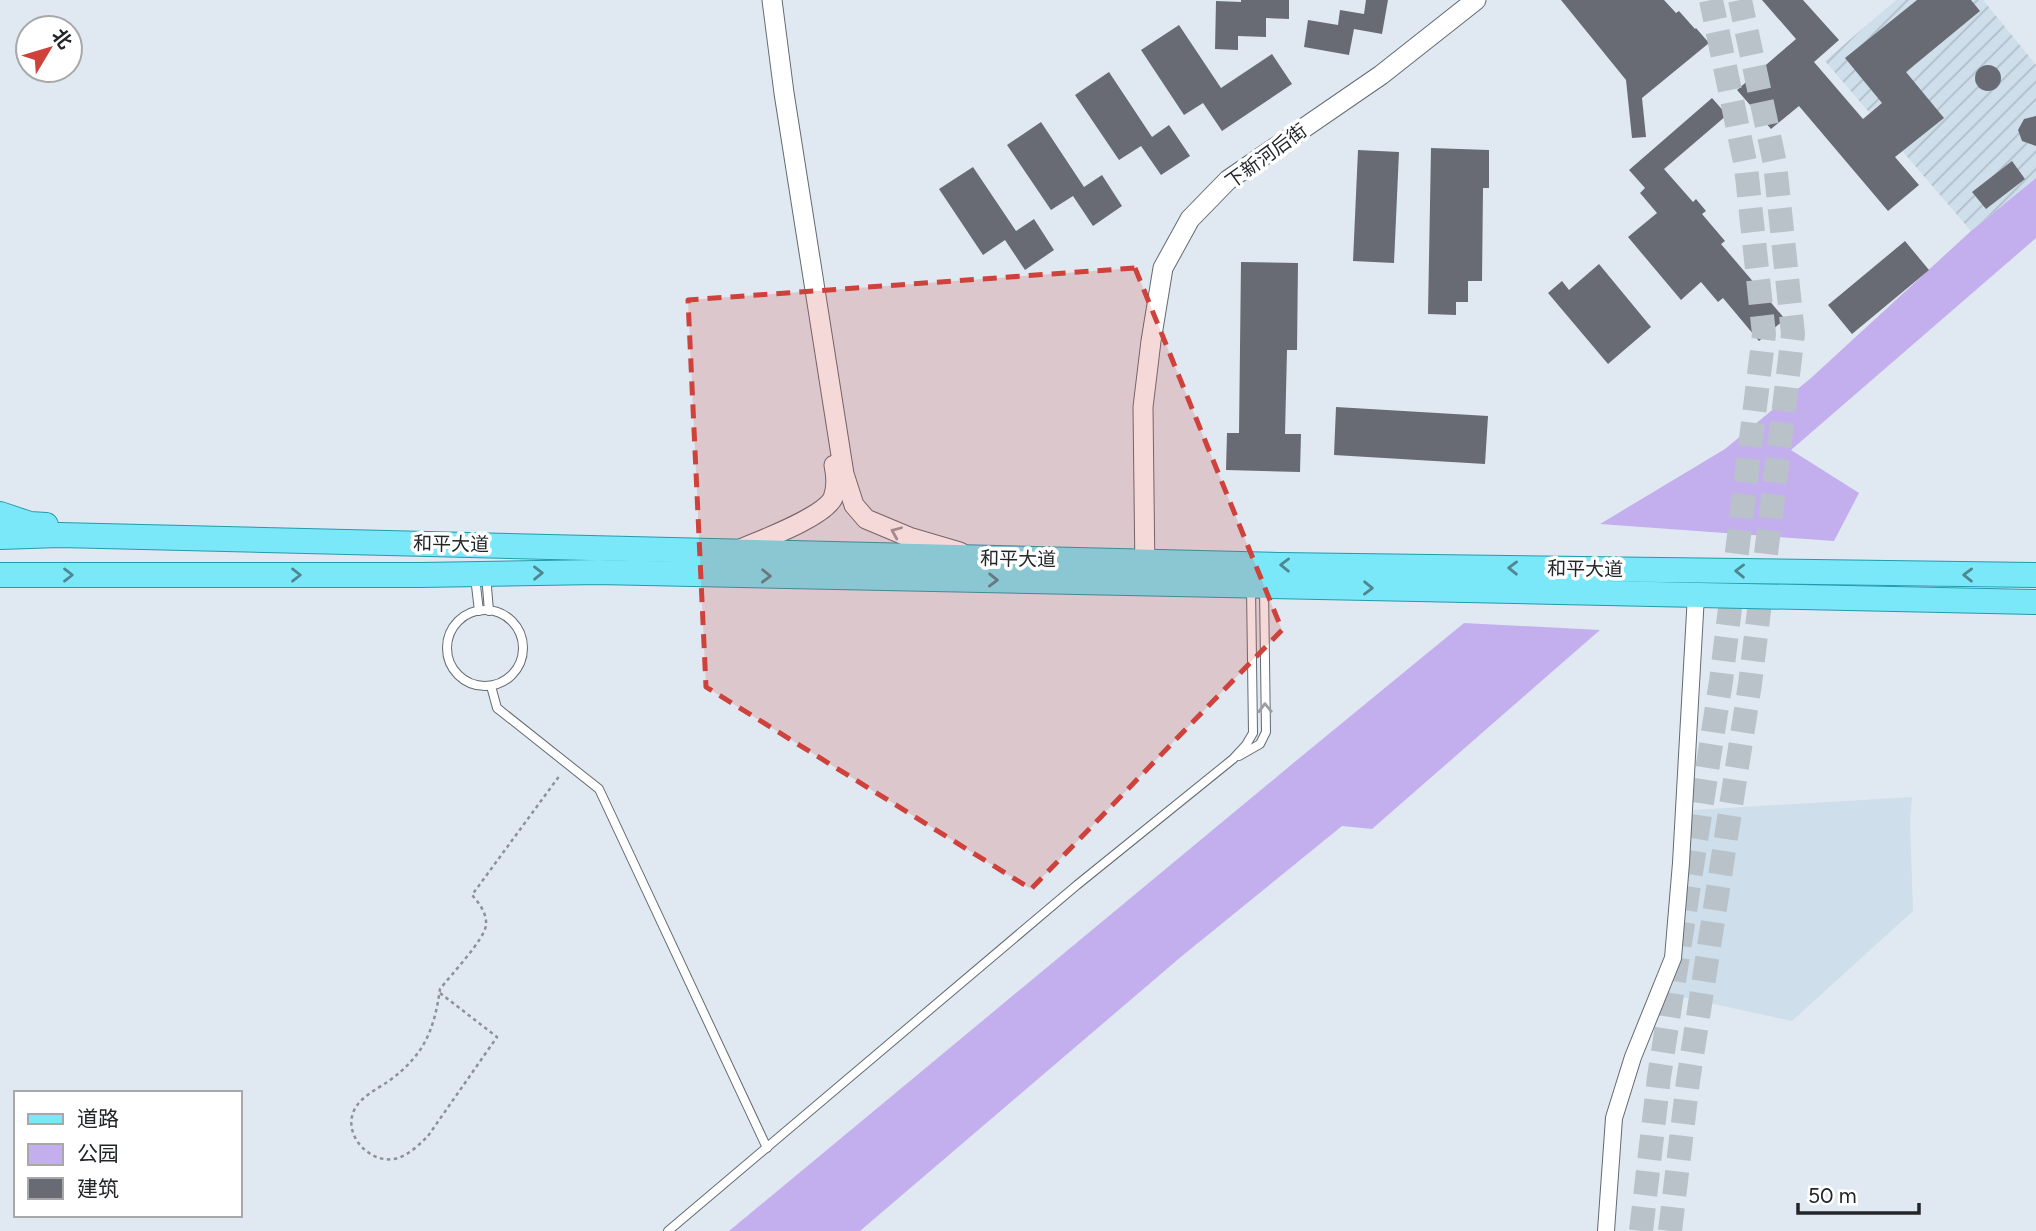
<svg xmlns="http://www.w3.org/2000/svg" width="2036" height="1231" font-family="Figtree,'Noto Sans SC',sans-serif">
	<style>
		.built { fill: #cedeea }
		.industrial { fill: url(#industrial-furrows) }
		.green { fill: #c3afee }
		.building { fill: #686b74 }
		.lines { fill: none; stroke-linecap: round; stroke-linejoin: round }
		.primary-tunnel { stroke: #bac2c9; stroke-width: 24; stroke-dasharray: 24 12; stroke-linecap: butt }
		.service-casing { stroke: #636b71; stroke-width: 10 }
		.minor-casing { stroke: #636b71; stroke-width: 18 }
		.tertiary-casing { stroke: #636b71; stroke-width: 21 }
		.primary-casing { stroke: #239aae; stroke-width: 26 }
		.path { stroke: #8b9197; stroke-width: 2.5; stroke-dasharray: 3.5 3.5; stroke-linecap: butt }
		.service { stroke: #fff; stroke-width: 8 }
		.minor { stroke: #fff; stroke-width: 16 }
		.tertiary { stroke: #fff; stroke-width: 19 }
		.primary { stroke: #7be8f9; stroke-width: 24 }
		.oneway { stroke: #9c9d9f }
		.oneway2 { stroke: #4f8791 }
		.marked { fill: #cf413b; fill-opacity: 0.2; stroke: #cf413b; stroke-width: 5; stroke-dasharray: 14 9; stroke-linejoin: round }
		.labels { text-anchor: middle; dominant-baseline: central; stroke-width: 7; stroke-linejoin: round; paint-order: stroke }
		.street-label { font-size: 19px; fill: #232629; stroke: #fff }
	</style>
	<defs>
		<pattern id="industrial-furrows" width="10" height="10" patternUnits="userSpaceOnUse" patternTransform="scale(1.75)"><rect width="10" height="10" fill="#cedeea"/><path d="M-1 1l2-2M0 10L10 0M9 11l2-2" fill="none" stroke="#b1bec9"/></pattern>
	</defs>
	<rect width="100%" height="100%" fill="#e0e9f1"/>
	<path class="built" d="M1912,797L1910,820L1913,911L1792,1021L1663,993L1674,969L1692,810Z"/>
	<path class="industrial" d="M1896,0H1983L2036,65V178L1971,231L1825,61Z"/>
	<g class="green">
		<path d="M2036,178V238L1791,450L1859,493L1834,541L1600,524L1725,449L1811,378L1971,231Z"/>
		<path d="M1464,623L1600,630L1372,829L1342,826L1182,956L860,1231H729L1297,760Z"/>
	</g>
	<g class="building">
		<path d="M1241,0H1289V19L1266,18V37L1238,36V50L1215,49L1216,1L1241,2Z"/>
		<path d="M1366,0H1388L1382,34L1354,29L1349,55L1304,47L1308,20L1338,25L1340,10L1364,14Z"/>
		<path d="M1561,0H1664L1676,13L1679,11L1695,29L1696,28L1709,43L1642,98L1646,137L1632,138L1626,80Z"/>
		<path d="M1762,0H1803L1839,40L1814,62L1863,119L1882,103L1845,58L1917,0H1971L1980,11L1906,72L1944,118L1895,157L1919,185L1888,211L1799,106L1771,129L1737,90L1796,39Z"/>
		<path d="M1179,25L1221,88L1272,54L1292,84L1222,131L1203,103L1184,115L1141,50Z"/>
		<circle cx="1988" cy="78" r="13"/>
		<path d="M1109,72L1152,137L1169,125L1190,156L1161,175L1141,146L1119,160L1075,95Z"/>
		<path d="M1712,98L1727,115L1664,169L1693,202L1696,199L1706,211L1702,214L1725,241L1721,244L1785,319L1759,341L1723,298L1718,302L1701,282L1681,300L1628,237L1657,213L1640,193L1645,188L1629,170Z"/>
		<path d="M2036,116V146L2022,141L2018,130L2024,119Z"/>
		<path d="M1041,122L1084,187L1102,175L1122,206L1093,226L1073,196L1051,210L1007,145Z"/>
		<path d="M1431,148L1489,150V188H1483L1482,281H1468V302H1456V315L1428,314Z"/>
		<path d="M1358,150L1399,152L1394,263L1353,261Z"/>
		<path d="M2012,161L2025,179L1986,209L1972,192Z"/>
		<path d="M973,167L1016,231L1034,219L1054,250L1025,270L1005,240L983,255L939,189Z"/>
		<path d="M1905,241L1929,270L1852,334L1828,305Z"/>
		<path d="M1241,262L1298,263L1297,350H1287L1285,434H1301L1300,472L1226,470L1227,433H1239Z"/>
		<path d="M1599,264L1651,327L1608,364L1548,293L1562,281L1569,290Z"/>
		<path d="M1336,407L1488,416L1485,464L1334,455Z"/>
	</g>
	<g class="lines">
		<g class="primary-tunnel">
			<path d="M1641,1231L1659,1077L1721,681L1764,334L1746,167L1711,0"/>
			<path d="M1670,1231L1688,1081L1750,684L1793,334L1775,164L1740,0"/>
		</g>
		<defs>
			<g id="service">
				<path d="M486,575L489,611"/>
				<path d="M475,577L479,611"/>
				<circle cx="485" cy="648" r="38"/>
				<path d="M491,686L497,708L599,789L767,1148"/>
				<path d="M1239,756L1260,744L1266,732L1264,590"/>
				<path d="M668,1231L1077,885L1233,759L1246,745L1253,733L1251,588"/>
			</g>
			<path id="minor" d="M1606,1231L1614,1118L1633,1057L1673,958L1681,863L1696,595"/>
			<g id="tertiary">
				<path d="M772,0L784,93L844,474L854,505L866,519L909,537L960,552"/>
				<path d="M736,551C758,541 823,518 833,498C837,488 836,475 834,465"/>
				<path d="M1145,575L1143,407L1151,341L1163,268L1190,219L1228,180L1381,75L1476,0"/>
			</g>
			<g id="primary">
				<path d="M0,514L30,524L46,525"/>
				<path d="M0,537L60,535L1279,565L2036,575"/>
				<path d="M0,575H421L598,572L2036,602"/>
			</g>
		</defs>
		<use href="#service" class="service-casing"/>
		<use href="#minor" class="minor-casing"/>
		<use href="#tertiary" class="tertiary-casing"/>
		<use href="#primary" class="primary-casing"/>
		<path class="path" d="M440,993L497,1037L428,1136C420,1144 410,1154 398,1158C373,1166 344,1138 353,1113C358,1098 377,1089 389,1081C424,1055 434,1031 440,989C450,976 485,939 486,925C487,913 479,903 472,895L560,775"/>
		<use href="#service" class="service"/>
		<use href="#minor" class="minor"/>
		<use href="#tertiary" class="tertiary"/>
		<use href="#primary" class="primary"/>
	</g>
	<defs><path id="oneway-chevron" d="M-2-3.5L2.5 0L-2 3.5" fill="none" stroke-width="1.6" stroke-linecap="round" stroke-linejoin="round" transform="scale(1.75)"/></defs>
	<g class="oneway">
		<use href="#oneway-chevron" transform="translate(896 532) rotate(-157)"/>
		<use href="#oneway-chevron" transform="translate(1265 708) rotate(-91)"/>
	</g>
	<g class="oneway2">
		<use href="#oneway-chevron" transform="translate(1285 565) rotate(-179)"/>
		<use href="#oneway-chevron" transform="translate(1513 568) rotate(-179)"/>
		<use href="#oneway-chevron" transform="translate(1740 571) rotate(-179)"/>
		<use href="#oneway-chevron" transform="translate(538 573) rotate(-1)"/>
		<use href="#oneway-chevron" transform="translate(68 575)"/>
		<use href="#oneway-chevron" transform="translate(296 575)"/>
		<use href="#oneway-chevron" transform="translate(1968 575) rotate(-179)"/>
		<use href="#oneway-chevron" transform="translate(766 576) rotate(1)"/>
		<use href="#oneway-chevron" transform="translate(993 580) rotate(1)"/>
		<use href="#oneway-chevron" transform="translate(1368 588) rotate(1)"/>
	</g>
	<path class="marked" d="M1135,268L1282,630L1031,889L706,687L688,300Z"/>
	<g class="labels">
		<g class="street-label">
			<text transform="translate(1266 156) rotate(-36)">下新河后街</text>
			<text transform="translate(451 544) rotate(1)">和平大道</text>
			<text transform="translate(1018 559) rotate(1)">和平大道</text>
			<text transform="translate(1585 569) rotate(1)">和平大道</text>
		</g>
	</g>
	<rect x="14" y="1091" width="228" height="126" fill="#ffffff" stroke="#a7a8a9" stroke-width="2"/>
	<rect x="28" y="1114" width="35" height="10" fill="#7be8f9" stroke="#a7a8a9" stroke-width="2"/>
	<text x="77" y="1126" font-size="21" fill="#232629">道路</text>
	<rect x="28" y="1144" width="35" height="21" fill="#c3afee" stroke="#a7a8a9" stroke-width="2"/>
	<text x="77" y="1161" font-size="21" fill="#232629">公园</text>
	<rect x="28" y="1178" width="35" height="21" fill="#686b74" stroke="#a7a8a9" stroke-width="2"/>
	<text x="77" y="1196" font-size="21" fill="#232629">建筑</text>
	<g transform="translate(49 49) rotate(52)"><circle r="33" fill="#ffffff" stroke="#a7a8a9" stroke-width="2"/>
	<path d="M0-5L12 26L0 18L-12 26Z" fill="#cf413b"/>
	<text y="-10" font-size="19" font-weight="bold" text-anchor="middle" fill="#232629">北</text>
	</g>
	<path d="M1798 1203v10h121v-10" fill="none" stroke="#232629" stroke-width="3.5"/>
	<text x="1808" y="1203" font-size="21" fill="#232629" stroke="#ffffff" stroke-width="5" paint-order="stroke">50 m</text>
</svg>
